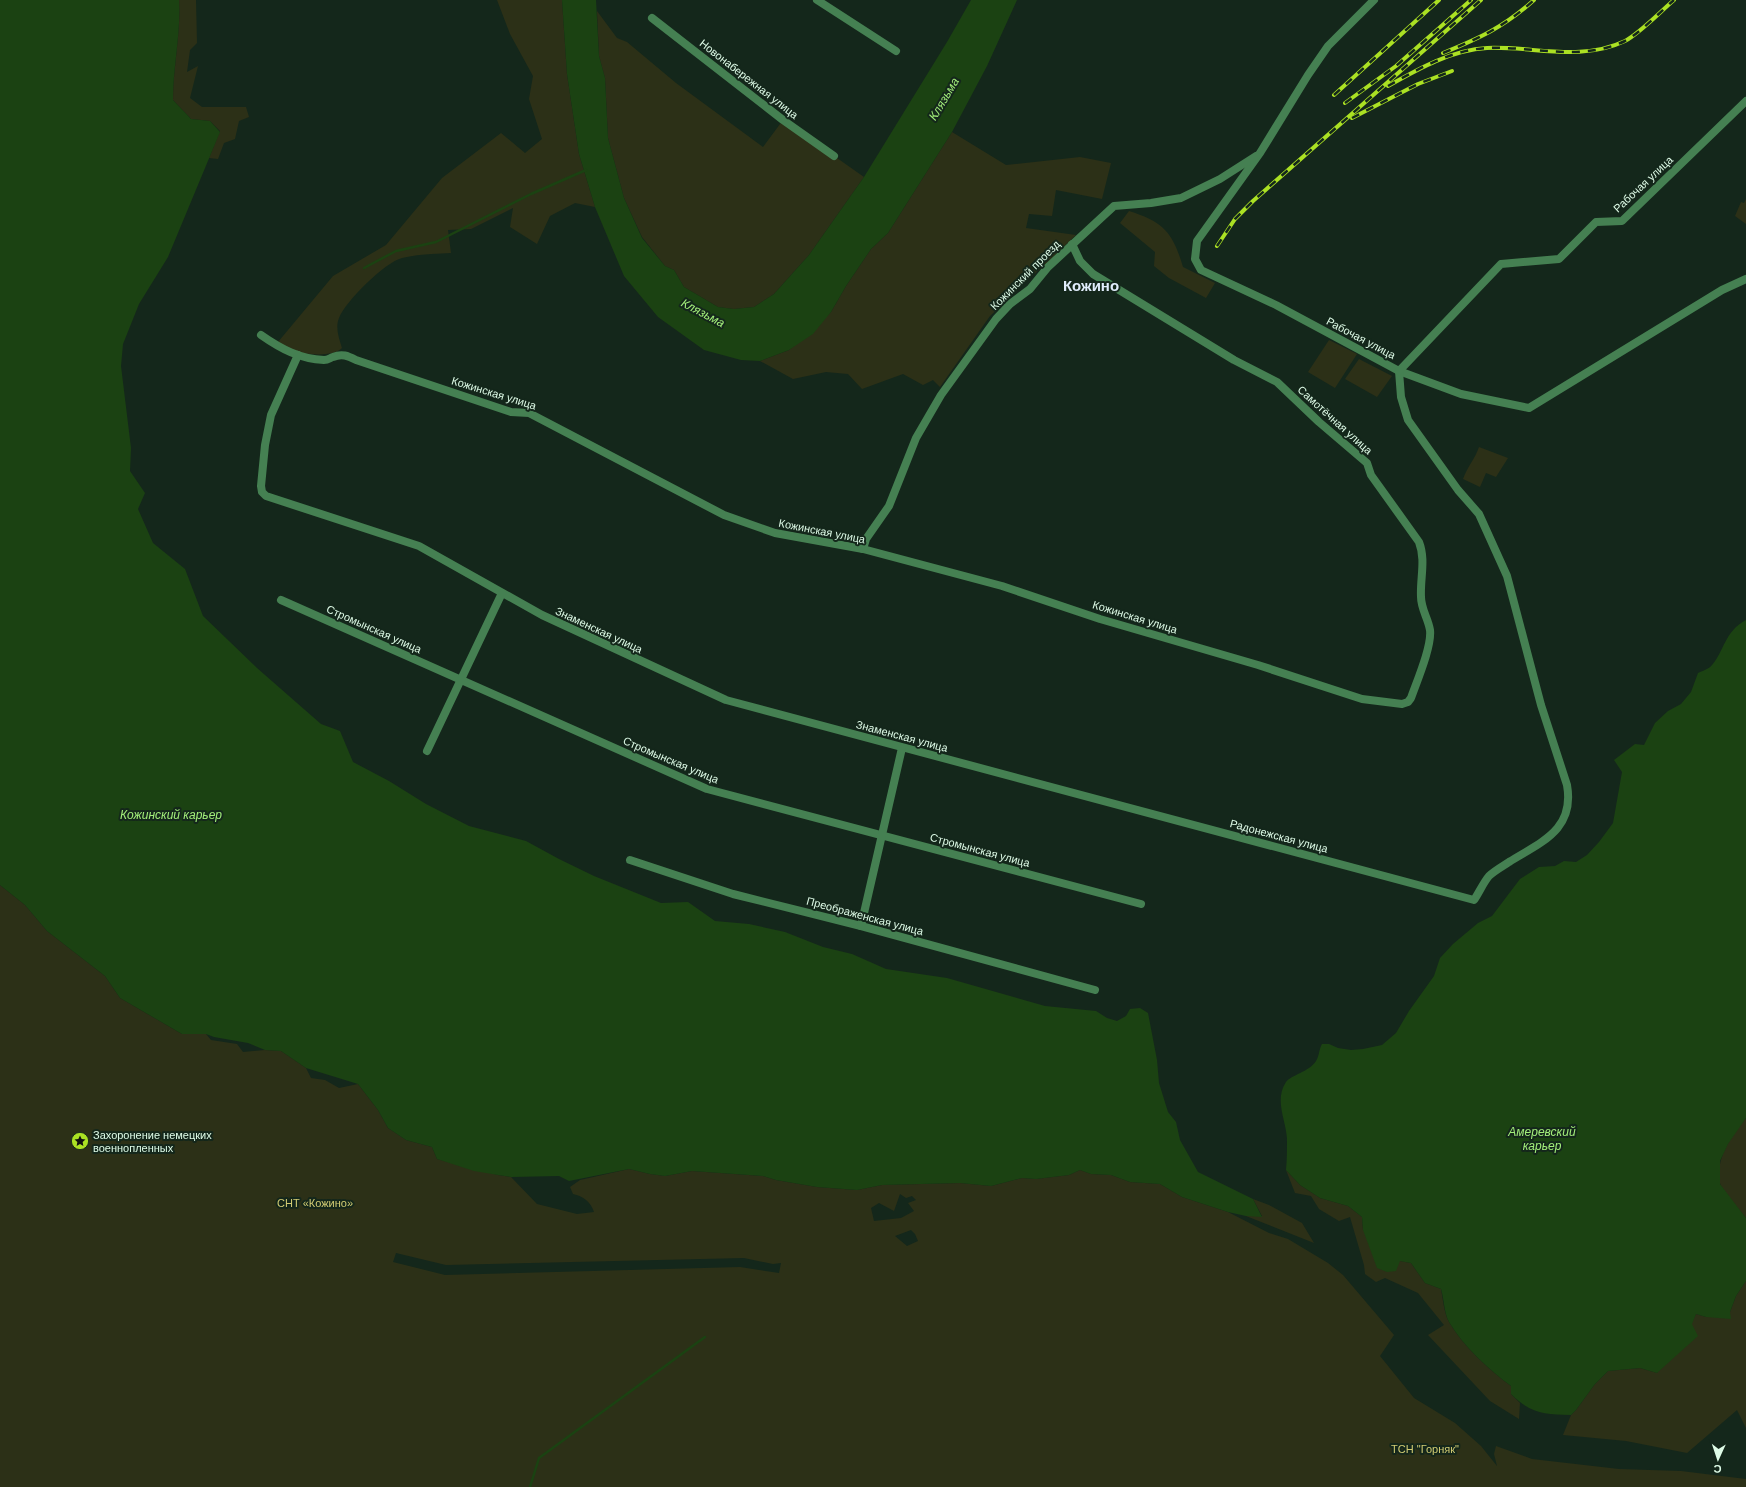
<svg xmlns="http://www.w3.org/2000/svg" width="1746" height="1487" font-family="Helvetica,sans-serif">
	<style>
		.green { fill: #2c3017; fill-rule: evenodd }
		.water { fill: #1b4212 }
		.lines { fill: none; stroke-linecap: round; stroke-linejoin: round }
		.stream { stroke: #1b4212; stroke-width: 2.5 }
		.minor { stroke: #458052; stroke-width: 8 }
		.rail-casing { stroke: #abe123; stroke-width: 4 }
		.rail { stroke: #14271b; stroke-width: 2.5; stroke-dasharray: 8; stroke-linecap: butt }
		.labels { text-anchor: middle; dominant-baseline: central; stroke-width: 4; stroke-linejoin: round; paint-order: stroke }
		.street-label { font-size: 11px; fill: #defbe7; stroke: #14271b }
		.poi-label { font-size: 11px; fill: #defbe7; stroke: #14271b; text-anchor: start }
		.park-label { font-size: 11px; fill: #d2cc73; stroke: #14271b }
		.water-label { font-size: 12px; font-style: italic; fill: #a2ed7a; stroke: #14271b }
		.district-label { font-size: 15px; font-weight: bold; fill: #e0ecfb; stroke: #14271b }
	</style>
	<rect width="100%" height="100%" fill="#14271b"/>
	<g class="green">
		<path d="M179,0H196L197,43L190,50L187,72L198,66L190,98L202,107H246L249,117L239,121L235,139L224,143L218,159L209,158L220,131L210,121L191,119L173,100C173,66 181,34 179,0Z"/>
		<path d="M497,0H562L567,74L579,154L595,207L575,203L550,216L537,244L510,227L513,208L471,229L448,230L451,253C435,254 418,254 402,258C385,262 345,302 339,318C335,328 339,338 342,348C334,357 306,355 295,351C289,349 284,345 278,342L333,276L386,245L442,178L501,133L525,153L542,139L529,99L533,76L510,34Z"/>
		<path d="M597,11L617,38L627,42L676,83L763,147L783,120L864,177L809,255L774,294L754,307L734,309L718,307L684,287L674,270L665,266L642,237L624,198L608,138L605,78L599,56Z"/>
		<path d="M952,132L1006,165L1080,157L1111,163L1102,199L1056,190L1052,216L1029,214L1026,228L1076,235L990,316L940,387L933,380L923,385L903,374L862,389L848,374L826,372L793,379L760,361L789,350L831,312L846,286L871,249L888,233Z"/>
		<path d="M1746,199V224L1735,216L1741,202L1744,203Z"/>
		<path d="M1129,211C1164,222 1173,233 1183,267L1215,283L1206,298L1169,278L1154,266L1155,252L1120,223Z"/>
		<path d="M1329,340L1357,354L1335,388L1308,372Z"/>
		<path d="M1359,359L1392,376L1377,397L1345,379Z"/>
		<path d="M1479,447L1508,458L1496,477L1486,473L1480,487L1463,479C1467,467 1475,459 1479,447Z"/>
		<path d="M0,885L25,905L47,931L105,976L120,998L182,1034H206L211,1040L237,1044L243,1052L265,1050L281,1051L306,1068L311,1078L325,1080L339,1088L358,1084L378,1110L388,1128L406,1140L432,1147L437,1159L498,1175L511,1177L537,1204L577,1214L594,1212C591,1202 583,1196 573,1194L570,1187L580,1180L629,1169L650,1174L665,1176L692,1171L763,1176L776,1180L817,1187L857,1190L882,1185L960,1183L991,1186L1022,1178L1036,1179L1069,1175L1080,1170L1091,1174L1111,1175L1130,1182L1160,1184L1182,1197L1228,1212L1269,1233L1288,1239L1328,1263L1343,1275L1394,1335L1380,1356L1414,1398L1455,1423L1481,1446L1497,1466L1494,1454L1496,1446L1532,1459L1619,1469L1681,1471L1746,1479V1487H0ZM900,1194L906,1198L912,1196L916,1200L908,1203L914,1211L901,1218L874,1221L871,1208L879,1203L894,1211ZM911,1230L915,1234L918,1241L907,1246L895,1236ZM396,1253L446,1265L744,1258L773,1264L781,1263L779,1273L740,1267L445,1275L393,1262Z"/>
		<path d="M1746,1118V1218C1741,1211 1721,1189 1720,1183C1715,1159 1731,1136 1746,1118Z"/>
		<path d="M1286,1170L1300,1185L1320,1198L1348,1206L1362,1217L1363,1230L1400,1261L1411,1263L1425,1283L1441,1289C1443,1299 1444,1313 1449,1322C1464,1347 1488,1369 1511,1386V1394L1520,1403L1519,1419L1490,1401L1428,1335L1444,1325L1418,1293L1385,1278L1376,1282L1365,1274L1364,1265L1350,1217L1339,1221L1319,1209L1311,1196L1295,1193Z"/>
		<path d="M1253,1199L1269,1205L1302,1223L1314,1243L1246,1216H1262Z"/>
		<path d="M1746,1281V1428L1737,1410L1687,1453L1626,1441L1563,1435L1571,1415L1576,1410L1595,1384L1608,1371L1640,1368L1657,1373L1691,1324L1696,1314L1706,1317L1730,1312L1736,1296Z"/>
	</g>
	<g class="water">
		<path d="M0,0H179C181,34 173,66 173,100L191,119L210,121L220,132L168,257L139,304L123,344L121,366L131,448L130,471L145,493L138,509L153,543L185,569L203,616L257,668L321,724L340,731L353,762L389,781L426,804L469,826L526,841L559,859L594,876L661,903L688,902L715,921L749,924L785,932L823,947L852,954L886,969L947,978L1045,1006L1096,1011L1107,1018L1117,1021L1126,1016L1130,1009L1140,1008L1148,1013L1157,1060L1159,1083L1168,1112L1176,1122L1180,1140L1198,1172L1253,1199L1262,1217L1246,1216L1228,1212L1182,1197L1160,1184L1130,1182L1111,1175L1091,1174L1080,1170L1069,1175L1036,1179L1022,1178L991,1186L960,1183L882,1185L857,1190L817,1187L776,1180L763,1176L692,1171L665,1176L650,1174L629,1169L569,1181L559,1176L511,1177L498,1175L474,1171L437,1159L432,1147L406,1140L388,1128L378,1110L358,1084L306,1068L281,1051L265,1050L248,1043L214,1037L206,1034H182L120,998L105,976L47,931L25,905L0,885Z"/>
		<path d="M562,0H596L599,56L605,78L608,138L624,198L642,238L665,266L674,270L684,287L718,307L734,309L754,307L774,294L809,255L864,177L947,42L971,0H1017L987,66L952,132L888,233L871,249L846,286L831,312L813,334L789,350L760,361L741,360L704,350L658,317L624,276L595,207L579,154L567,74Z"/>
		<path d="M1746,620V1118L1728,1144L1720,1161V1184L1746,1218V1281L1736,1296L1730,1312L1731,1319L1706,1317L1696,1314L1692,1324L1698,1336L1657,1373L1640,1368L1608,1371L1595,1384L1576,1410L1571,1415C1544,1414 1531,1414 1511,1394V1386C1488,1369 1464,1347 1449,1322C1444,1313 1444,1299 1441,1289L1425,1283L1411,1263L1400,1261L1396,1271L1387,1272L1377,1268L1363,1230L1362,1217L1348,1206L1320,1198L1300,1185L1286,1170C1287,1160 1287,1149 1287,1139C1286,1120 1274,1100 1286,1082C1291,1075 1309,1072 1316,1061C1319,1057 1319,1049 1322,1044H1329L1338,1048L1351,1050L1363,1049L1382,1045L1396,1033L1409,1011L1434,976L1440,958L1453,944L1478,923L1492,916L1520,879L1539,867L1555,866L1564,861L1576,862L1587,855L1599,842L1613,823L1622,772L1614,760L1635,744L1644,745L1655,723L1668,711L1681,704L1691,692L1698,673C1702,671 1709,669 1712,665C1725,650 1724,632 1746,620Z"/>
	</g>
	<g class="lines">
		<g class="stream">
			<path d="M364,268L396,251L436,242L531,194L586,170"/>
			<path d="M530,1487L539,1458L705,1337"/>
		</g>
		<g class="minor">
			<path d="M817,0L896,51"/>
			<path d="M1374,0L1328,46L1308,75L1260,153L1197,241L1195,259L1201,270L1276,305L1399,371L1461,394L1529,408L1722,290L1746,279"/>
			<path d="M652,18L783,120L834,156"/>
			<path d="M261,335C281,349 300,359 324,360C328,360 330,358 333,357C342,353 348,356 356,360L511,412L529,413L724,515L775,533L863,549L1002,586L1100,619L1258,665L1362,699L1402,704L1408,702L1411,698C1417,681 1432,646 1430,630C1428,618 1421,609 1421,597C1420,578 1426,560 1419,542L1371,475L1367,463L1319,422L1277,382L1234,360L1093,274L1080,261L1072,244"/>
			<path d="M298,355L271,415L265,445L261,486L262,492L266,496L419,546L542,615L726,700L1474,900C1479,893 1483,883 1489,876C1494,871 1503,866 1509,862C1541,842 1575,830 1567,785L1541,705L1507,576L1479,514L1458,490L1408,420L1401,397L1399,371"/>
			<path d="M1399,371L1501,264L1559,259L1596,222L1622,221L1746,101"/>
			<path d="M863,549L866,539L889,506L916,438L941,395L996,319L1010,304L1030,289L1048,267L1114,206L1151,203L1181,198L1220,179L1256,156"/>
			<path d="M281,600L707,789L1141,904"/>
			<path d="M427,751L502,593"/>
			<path d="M630,860L733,894L861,926L1095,990"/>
			<path d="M861,926L902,748"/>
		</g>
		<defs>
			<g id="rail">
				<path d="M1443,53C1480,38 1504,27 1534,0"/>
				<path d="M1388,86C1418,69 1451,50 1487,48C1533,46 1581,62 1625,41C1640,33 1660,12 1674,0"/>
				<path d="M1334,95L1439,0"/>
				<path d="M1345,103L1396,66L1471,0"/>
				<path d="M1352,118L1418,84L1452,71"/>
				<path d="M1217,246L1235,219L1253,201L1481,0"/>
			</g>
		</defs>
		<use href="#rail" class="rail-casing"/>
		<use href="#rail" class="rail"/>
	</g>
	<defs>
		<symbol id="sight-disc" viewBox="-11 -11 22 22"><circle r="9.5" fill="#abe123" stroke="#14271b"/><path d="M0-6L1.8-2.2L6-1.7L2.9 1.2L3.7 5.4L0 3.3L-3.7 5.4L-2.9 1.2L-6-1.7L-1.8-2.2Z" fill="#111"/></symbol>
	</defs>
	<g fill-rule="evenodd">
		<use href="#sight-disc" x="70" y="1131" width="20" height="20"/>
	</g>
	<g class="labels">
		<g class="street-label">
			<text transform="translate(749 79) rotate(38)">Новонабережная улица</text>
			<text transform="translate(1643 184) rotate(-43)">Рабочая улица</text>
			<text transform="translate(1025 275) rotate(-45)">Кожинский проезд</text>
			<text transform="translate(1361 338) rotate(28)">Рабочая улица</text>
			<text transform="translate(494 393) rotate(17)">Кожинская улица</text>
			<text transform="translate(1335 420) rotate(42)">Самотёчная улица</text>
			<text transform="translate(822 531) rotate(11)">Кожинская улица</text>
			<text transform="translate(1135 617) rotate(17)">Кожинская улица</text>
			<text transform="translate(374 629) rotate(24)">Стромынская улица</text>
			<text transform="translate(599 630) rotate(25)">Знаменская улица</text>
			<text transform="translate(902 736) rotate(15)">Знаменская улица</text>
			<text transform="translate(671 760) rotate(23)">Стромынская улица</text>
			<text transform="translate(1279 836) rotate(15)">Радонежская улица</text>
			<text transform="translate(980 850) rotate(15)">Стромынская улица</text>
			<text transform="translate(865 916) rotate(15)">Преображенская улица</text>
		</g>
		<g class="poi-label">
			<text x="93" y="1135">Захоронение немецких<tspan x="93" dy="13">военнопленных</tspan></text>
		</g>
		<g class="park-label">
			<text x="315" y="1203">СНТ «Кожино»</text>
			<text x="1425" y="1449">ТСН "Горняк"</text>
		</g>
		<g class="water-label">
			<text transform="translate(944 99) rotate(-59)">Клязьма</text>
			<text transform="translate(703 313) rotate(28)">Клязьма</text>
			<text x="171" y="815">Кожинский карьер</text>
			<text x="1542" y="1132">Амеревский<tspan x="1542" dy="14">карьер</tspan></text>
		</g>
		<g class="district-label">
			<text x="1091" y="285">Кожино</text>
		</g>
	</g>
	<g transform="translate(1718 1459) rotate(183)" stroke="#14271b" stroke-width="3" paint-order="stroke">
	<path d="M0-3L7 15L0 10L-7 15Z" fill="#defbe7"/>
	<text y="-6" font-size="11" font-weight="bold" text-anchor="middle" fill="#defbe7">С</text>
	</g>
</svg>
